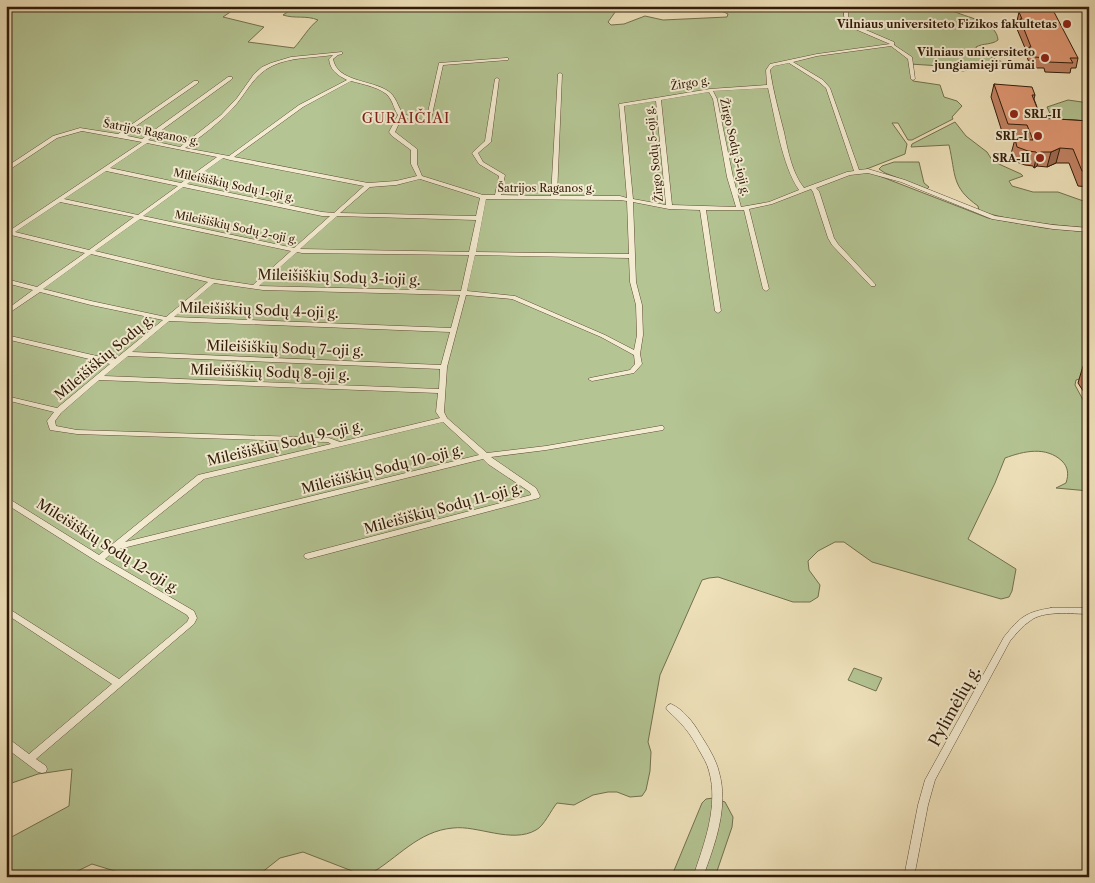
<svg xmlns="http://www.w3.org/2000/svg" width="1095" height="883" font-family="'Libre Caslon Text',serif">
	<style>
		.green { fill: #b4c493; stroke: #72704e }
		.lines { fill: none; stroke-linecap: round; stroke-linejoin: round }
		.minor-casing { stroke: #604c35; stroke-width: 1 }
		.minor { fill: #f4ecd2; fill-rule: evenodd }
		.wall { fill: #c28364; stroke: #311b09 }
		.shaded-wall { fill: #9e6a51; stroke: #311b09 }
		.building { fill: #e19874; stroke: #311b09 }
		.poi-dot { fill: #8f2418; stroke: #f4ecd2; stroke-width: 2 }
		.labels { text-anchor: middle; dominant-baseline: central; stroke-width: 4; stroke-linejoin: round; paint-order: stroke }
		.far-poi-label { font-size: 11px; font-weight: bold; fill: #311b09; stroke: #f4ecd2; text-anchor: end }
		.far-street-label { font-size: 11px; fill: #311b09; stroke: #f4ecd2 }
		.far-quarter-label { font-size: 14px; letter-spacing: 1px; fill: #7a1f14; stroke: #f4ecd2 }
		.street-label { font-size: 14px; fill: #311b09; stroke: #f4ecd2 }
		.near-street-label { font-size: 16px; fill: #311b09; stroke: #f4ecd2 }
	</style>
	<rect width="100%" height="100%" fill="#eee1ba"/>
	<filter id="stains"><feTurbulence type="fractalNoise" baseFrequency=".004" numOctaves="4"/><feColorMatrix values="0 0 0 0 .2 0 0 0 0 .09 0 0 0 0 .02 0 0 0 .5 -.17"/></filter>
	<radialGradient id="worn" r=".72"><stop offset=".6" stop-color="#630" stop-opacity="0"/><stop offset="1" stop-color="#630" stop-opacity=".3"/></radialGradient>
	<g class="green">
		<path d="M6,6H239L223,17L264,27L248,42L294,48C303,38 308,28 318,20C306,15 295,19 283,15L292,9L309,6H617L618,8L608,22L611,25L624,24L645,16L663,20L727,17L728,14L724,12L696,6H1049L1037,12L1026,13L999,9H952L951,10C966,18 997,21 998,40C992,45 983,43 976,47L977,51L1005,63L1006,67L1003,69L984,66L963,71L941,66L910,64L913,81L940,85L944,97L957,101L962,106L952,117L953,119L912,140H908L898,123H892L907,144L905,154L864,170L988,218L1045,228L1089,232V376L1076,380L1075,385L1089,411V491L1056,488L1066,483C1069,474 1068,467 1062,461C1046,446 1024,451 1005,458L995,483L968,539L1016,569L1012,591L1009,597L1001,599L872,562L844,542H835L818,551L808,561L809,570L820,585L818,597L810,602H793L718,577L709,578L702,580L660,675L648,742L651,752L650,771L646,790L642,796L630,797L617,792H608L593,795L574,805L557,803C551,810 544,826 536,830C512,844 477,825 453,828C418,831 398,858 370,874H360L303,852L280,858L256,877H134L92,864L65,877H6V840L69,806L72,769L38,774L6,785Z"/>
		<path d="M1068,100L1089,103V129L1056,121L1052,118L1047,107Z"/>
		<path d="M955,122L966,136L987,152L992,160L1001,165L1021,174L1023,176L1009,181L1012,186L1033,192H1058L1089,203V228C1052,225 1015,222 979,211L978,206C951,187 956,175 949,145L911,147L912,144Z"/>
		<path d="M894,162H919L924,183L929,187L927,189L885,173L879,169L882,166Z"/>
		<path d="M854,668L882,678L876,691L848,680Z"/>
		<path d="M713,798L725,802L733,817L732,827L715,877H673V873L702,803L706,799Z"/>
	</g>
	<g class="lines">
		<defs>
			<g id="minor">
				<path d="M844,6H848V16L852,24L894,42V45L912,57L915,79L913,80L911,79L908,59L891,46L817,56L793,62L823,80L830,88L859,170L868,169L905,180L995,216L1053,225L1089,228V232L1053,229L992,219L901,182L868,173L850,175L816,188L819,191L834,238L838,244L875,284V286H871L832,245L828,238L813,192L811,189L772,204L749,209L769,289L766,291L763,289L744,210H706L721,311L718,313L715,311L700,210L669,209L633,202L636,282L642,305L643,335L640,354L642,364L634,373L592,381L588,379L590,378L630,370L635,364L634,355L601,337L512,299L466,295L447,367L444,412L447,418L487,453L546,446L660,426H663L664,428L663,430L546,450L491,457L536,488L540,496L539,498L308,559L305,558L304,556L305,554L531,495L530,492L488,464L483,459L115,550L105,559L194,611L197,618L194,624L36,759L46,766L47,769L46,772L42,773L38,772L6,748V738L9,739L29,754L112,684L6,614V607L119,679L187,622L189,618L187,615L96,561L6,504V497L99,555L198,475L331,444L328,442L77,434L50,430L47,421L54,412L6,400V396L57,408L110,364L6,339V335L114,360L163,320L91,305L40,292L6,315V310L33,290L6,283V279L37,287L85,253L11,235H6V230L9,231L142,142L82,131L57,138L6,172V167L53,136L80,128L118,134L194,81H198V83L123,135L142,139L228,77H232V79L148,140L180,147L221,115L237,98L254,74L262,67L271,63L291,57L342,52V54L338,55L333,59C337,82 372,80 388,91C396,96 398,107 403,114L426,121L439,63L506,58H508V60L443,65L430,124L402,117L395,132L417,149V164L422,176L483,195H495L499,176L479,164L472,153L485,141L495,79L497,78L499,79L491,142L478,153L483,162L505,175L501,195L551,196L558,74L560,73L562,74L557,196H620L627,198L619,104L710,89L767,85L766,70L770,64L817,54L890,44L848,26L844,16ZM333,55L329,59C330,70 337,75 347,80L299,105L229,156L185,148C202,136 219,123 233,108C246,94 253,75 272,66C290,57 313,58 333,55ZM789,63L819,82L826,88L854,171L847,172L804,188C792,173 788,151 784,132C779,112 773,91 770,70L774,66ZM351,81C362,84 383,88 389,97C393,102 394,109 398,115L389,132L392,136L411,150V164L417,176L396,181L368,183L234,157L303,107ZM768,88C775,117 782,166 799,190L769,202L741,207L733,177L717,99L713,91ZM709,92L713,99L727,177L736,207L672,205L661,100ZM656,101L666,205L633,199L624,106ZM147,143L217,157L181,183L110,168ZM223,158L230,160L364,186L334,213L322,212L187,184ZM106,171L178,186L138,215L64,199ZM420,179L480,198L476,216L340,213L370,187L396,185ZM183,187L322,216H330L294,248L143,216ZM486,199L620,200L627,201L629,254L476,252ZM60,202L134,217L89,250L15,232ZM337,216L476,220L469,252L300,249ZM140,219L291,251L253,285L213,279L95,251ZM297,252L302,253L469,255L461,291L259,286ZM91,254L208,282L166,317L91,301L43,289ZM475,255L629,258L630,282L636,305L637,335L634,350L605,335L515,296L467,291ZM214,283L263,290L460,295L451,328L174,317ZM169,321L450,332L441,365L132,352ZM128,356L440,369L439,389L104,376ZM99,380L438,393L436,412L440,418L340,442L329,438L77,430L56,426L55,421L61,413ZM443,422L479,455L125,542L204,479Z"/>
				<path d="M1051,608H1089V614C1072,614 1043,610 1030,621C1022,626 1016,634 1010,641L935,780L928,805L914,877H904L918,805L925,780L1004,637C1020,617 1026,612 1051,608Z"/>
				<path d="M671,704C683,709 694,723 700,734C707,745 716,759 719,772C729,807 715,844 703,877H693C704,844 719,806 709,771C707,763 703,757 699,750C691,734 681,722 668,711L666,708L668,705Z"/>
			</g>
		</defs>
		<use href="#minor" class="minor-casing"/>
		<use href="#minor" class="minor"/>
	</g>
	<g class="wall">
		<path d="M1019,12L1078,58L1076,68H1071L1070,73L1045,72L1044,68H1033L1030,65L1027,57L1028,55L1017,29L1018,25L1017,21Z"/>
		<path d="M994,84L1035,95L1034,99L1041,118L1089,121V187L1078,186L1069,163H1056L1047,167L1037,166L1034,168L1033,166L1025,165L1014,161L1011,154L1015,139L1024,140V139L1004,138L991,97Z"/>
		<path d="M1083,366H1089V400L1078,383Z"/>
	</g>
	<g class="shaded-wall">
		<path d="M1060,148L1056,163L1047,167L1051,152Z"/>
		<path d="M1041,152L1037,166L1034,168L1037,154Z"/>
	</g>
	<g class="building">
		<path d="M1019,12H1054L1078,58H1070L1073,63L1048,62L1046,58L1035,57L1033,55L1029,47H1031L1020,19H1022Z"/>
		<path d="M994,84L1032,87L1035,95H1032L1041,118L1089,121V141H1085L1089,148V172L1082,171L1073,149L1060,148L1051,152H1041L1037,154L1036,152L1028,151L1017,147L1015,139L1033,140L1027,125L1008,124Z"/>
		<path d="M1083,366H1089V375Z"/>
	</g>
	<g class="poi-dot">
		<circle cx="1067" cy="24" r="5"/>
		<circle cx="1045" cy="58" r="5"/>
		<circle cx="1014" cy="114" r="5"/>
		<circle cx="1038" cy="136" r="5"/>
		<circle cx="1040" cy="158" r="5"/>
	</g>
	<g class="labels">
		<g class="far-poi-label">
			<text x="1057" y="24">Vilniaus universiteto Fizikos fakultetas</text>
			<text x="1035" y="52">Vilniaus universiteto<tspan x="1035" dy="13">jungiamieji rūmai</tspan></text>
			<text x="1024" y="114" text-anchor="start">SRL-II</text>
			<text x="1028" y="136">SRL-I</text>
			<text x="1030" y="158">SRA-II</text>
		</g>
		<g class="far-street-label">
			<text transform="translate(690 83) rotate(-9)">Žirgo g.</text>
			<text transform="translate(151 132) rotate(11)">Šatrijos Raganos g.</text>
			<text transform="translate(735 147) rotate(77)">Žirgo Sodų 3-ioji g.</text>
			<text transform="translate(654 154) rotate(-96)">Žirgo Sodų 5-oji g.</text>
			<text transform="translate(234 185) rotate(12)">Mileišiškių Sodų 1-oji g.</text>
			<text x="546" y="188">Šatrijos Raganos g.</text>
			<text transform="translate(236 227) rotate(12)">Mileišiškių Sodų 2-oji g.</text>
		</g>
		<g class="far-quarter-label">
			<text x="406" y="118">GURAIČIAI</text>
		</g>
		<g class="street-label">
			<text transform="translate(339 277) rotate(2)">Mileišiškių Sodų 3-ioji g.</text>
			<text transform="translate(259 310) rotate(2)">Mileišiškių Sodų 4-oji g.</text>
			<text transform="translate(285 348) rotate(2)">Mileišiškių Sodų 7-oji g.</text>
			<text transform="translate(104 357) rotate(-40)">Mileišiškių Sodų g.</text>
			<text transform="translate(270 372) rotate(2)">Mileišiškių Sodų 8-oji g.</text>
			<text transform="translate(285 443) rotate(-13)">Mileišiškių Sodų 9-oji g.</text>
			<text transform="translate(382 469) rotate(-14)">Mileišiškių Sodų 10-oji g.</text>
			<text transform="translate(443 508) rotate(-15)">Mileišiškių Sodų 11-oji g.</text>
			<text transform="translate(108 546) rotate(32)">Mileišiškių Sodų 12-oji g.</text>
		</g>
		<g class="near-street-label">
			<text transform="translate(954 706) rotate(-61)">Pylimėlių g.</text>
		</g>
	</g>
	<rect width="1095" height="883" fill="none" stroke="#eee1ba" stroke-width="25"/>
	<rect x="8" y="8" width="1080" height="868" fill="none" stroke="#311b09" stroke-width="2.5"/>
	<rect x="12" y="12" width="1070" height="858" fill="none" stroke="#311b09"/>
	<rect width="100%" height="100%" filter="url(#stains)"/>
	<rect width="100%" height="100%" fill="url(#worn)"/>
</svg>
